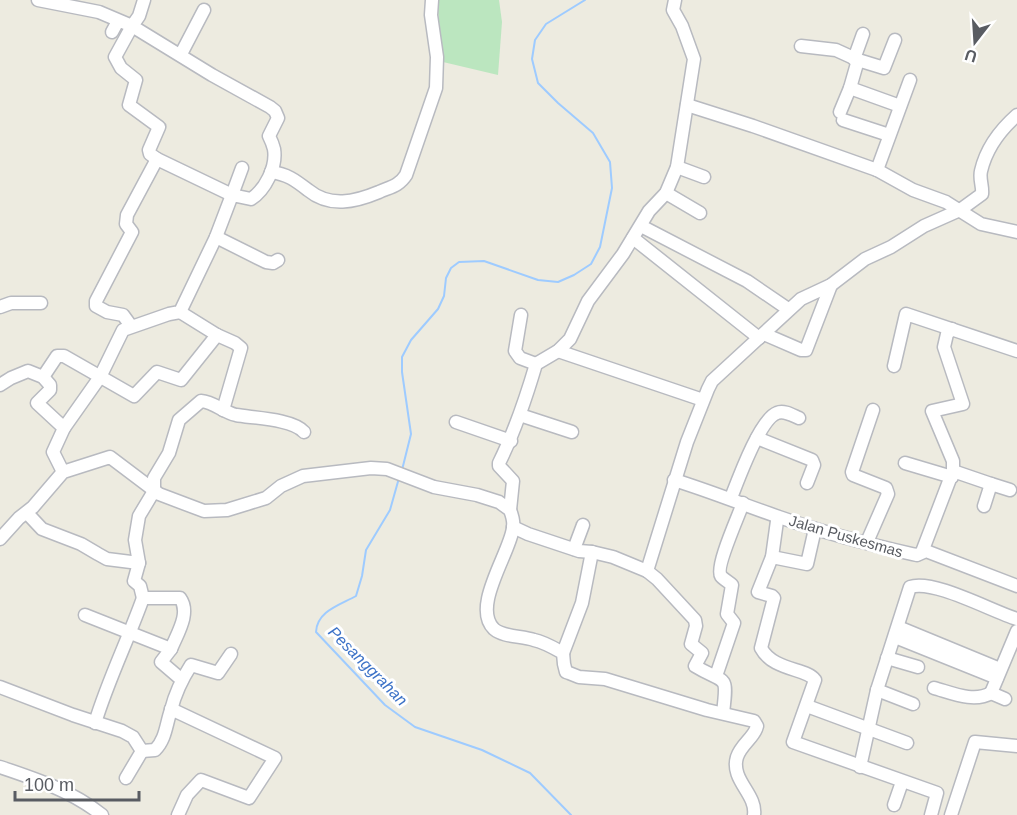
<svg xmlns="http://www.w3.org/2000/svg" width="1017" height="815" font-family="Arial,sans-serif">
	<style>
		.green { fill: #bbe6bf }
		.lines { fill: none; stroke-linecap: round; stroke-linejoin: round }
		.stream { stroke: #9ecbff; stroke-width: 2 }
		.minor-casing { stroke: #b8bac0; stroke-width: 15 }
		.minor { stroke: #fff; stroke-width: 12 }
		.labels { text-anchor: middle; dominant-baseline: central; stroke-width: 6; stroke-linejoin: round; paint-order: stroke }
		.street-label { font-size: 15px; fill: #595c62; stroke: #fff }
		.water-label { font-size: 16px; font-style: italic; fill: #3c72c7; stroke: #fff }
	</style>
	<rect width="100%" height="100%" fill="#edebe0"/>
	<path class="green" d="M439,0H499L502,22L498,75L443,62L438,11Z"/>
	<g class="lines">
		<g class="stream">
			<path d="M402,470L411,434L402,372V357L411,340L438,309L444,296L446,278L451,268L459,262L484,261L538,280L558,282L574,275L591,264L600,247L612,188L610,162L593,133L558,103L538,83L532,59L535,40L546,24L585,0"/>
			<path d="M399,478L390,510L366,550L362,576L356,596C340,605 317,611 316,632L385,705L415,727L482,750L530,773L571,815"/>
		</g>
		<defs>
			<g id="minor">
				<path d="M38,0L99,12L132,26L115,57L121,68L136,80L129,105L159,127L149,150L150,154L157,159"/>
				<path d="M112,32L118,21"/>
				<path d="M801,46L836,50L858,60"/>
				<path d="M181,54L204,10"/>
				<path d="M854,59L863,34"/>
				<path d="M850,88L858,60L884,68L895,40"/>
				<path d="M687,105L753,126L877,170L913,190L946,202L981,224L1017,232"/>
				<path d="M840,112L850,88L900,106"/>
				<path d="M843,120L889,135"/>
				<path d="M677,167L704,177"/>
				<path d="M877,170L910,80"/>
				<path d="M271,172C287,174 295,180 308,190C330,208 355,202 379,192C390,187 399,186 406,175L436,88L437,57L431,15L432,0"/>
				<path d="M666,193L700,213"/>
				<path d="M641,226L747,281L788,309"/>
				<path d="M216,237L266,262L273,263L278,260"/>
				<path d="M633,238L759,338"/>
				<path d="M0,307L11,303H41"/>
				<path d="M180,312L217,335L235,343L241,348L223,410"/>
				<path d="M521,315L515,351L520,358L536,364"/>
				<path d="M131,326L123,315L107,312L96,306V301L132,232L126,224L127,215L157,159L232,195L242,168"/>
				<path d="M764,334L801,350H806L831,285"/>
				<path d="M558,351L703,400"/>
				<path d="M894,366L906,314L1017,351"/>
				<path d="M43,377L57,356H64L134,396L157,372L181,380L217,335"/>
				<path d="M0,385L11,378L28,371L43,377L50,385V390L37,403L64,428L53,452L63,472"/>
				<path d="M520,415L572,432"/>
				<path d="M456,422L511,441"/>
				<path d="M64,428L100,377L123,330L169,314L180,312L216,237L232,195L251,199C265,190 277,167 274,149C273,145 271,140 269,136L278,118L275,111L270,107L212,75L132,26L139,16L144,0"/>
				<path d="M757,438L812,460L814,465L807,483"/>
				<path d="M905,463L952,477"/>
				<path d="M953,471L991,484"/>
				<path d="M674,480C710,491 744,505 779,517C822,532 867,544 912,554L917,555L926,551L1017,586"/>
				<path d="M731,498C738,480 760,419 777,413C784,410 792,415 799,418"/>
				<path d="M984,506L991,484L1010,490"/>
				<path d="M510,510L513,481L499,466V463C515,431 526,398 536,364L558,351L570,339L588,301L623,254L649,211L666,193L677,167L694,59L682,26L673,10L675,0"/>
				<path d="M27,513L42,529L81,544L98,554L107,559L139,563"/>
				<path d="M777,521L772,557L758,592L772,596L774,598L761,648C773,671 807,668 815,680L793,742L937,793L931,815"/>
				<path d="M513,527L528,534L579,551L592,552L613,557L647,571"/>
				<path d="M0,539L19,518L33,507L63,472L110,457L159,494L204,511L227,510L266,498L281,486L303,476L371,468L387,469L434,487L477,495L499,502L510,510C512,515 514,522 513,528C510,553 471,607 494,629C503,637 522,636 534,640C544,642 554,648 563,653L564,664L566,672L569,673L579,677L605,679L707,710L754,721L757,726L756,729C752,739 741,745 737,757C730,780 757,794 754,815"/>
				<path d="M867,542L888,494L886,488L853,475L852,472L873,410"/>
				<path d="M574,549L583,525"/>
				<path d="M922,552L953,471V461L932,411L963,404L944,347L947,334L952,329"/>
				<path d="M772,557L807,564L815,529"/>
				<path d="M85,615L171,649L161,662L182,680"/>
				<path d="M898,627L1000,669"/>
				<path d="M895,637L997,678"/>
				<path d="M171,649C177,634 191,613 180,598H143L140,586L134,581L139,563L135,540L139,516L154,491V478L169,453L179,420L201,401C214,402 223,412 236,415C253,418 293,419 304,432"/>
				<path d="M563,653L582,603L592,552"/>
				<path d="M887,658L918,667"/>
				<path d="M716,676L734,623L727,614L732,585C729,582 723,579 721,576C715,567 739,515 743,503"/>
				<path d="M0,687L73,715L122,731L133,737L142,751L126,778"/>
				<path d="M934,688C952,693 974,703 991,693"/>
				<path d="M877,690L913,704"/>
				<path d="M1005,699L991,693L1017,631"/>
				<path d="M807,706L907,743"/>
				<path d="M171,709L275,758L249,798L201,780L187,795L178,815"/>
				<path d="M723,713C728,672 726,685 695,666L702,653L691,644L696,626L695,620L657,579L647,571L687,442L708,389L712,381L801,299L831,285L865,259L891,247L924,226L960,210L982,194C983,186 979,179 981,171C986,149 1000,130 1017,115"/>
				<path d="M95,723C108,680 128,640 143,598"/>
				<path d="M142,751L155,750C166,739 166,724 171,710C175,694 182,679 191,665L218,673L231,654"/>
				<path d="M0,767C36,779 72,791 102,815"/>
				<path d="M860,767L877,690L910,587C934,579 991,611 1017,619"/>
				<path d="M894,805L902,782"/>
				<path d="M951,815L975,742L1017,746"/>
			</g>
		</defs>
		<use href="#minor" class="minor-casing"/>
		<use href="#minor" class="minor"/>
	</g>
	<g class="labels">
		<g class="street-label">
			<text transform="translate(846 536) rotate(16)">Jalan Puskesmas</text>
		</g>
		<g class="water-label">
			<text transform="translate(368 666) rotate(45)">Pesanggrahan</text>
		</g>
	</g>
	<g transform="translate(975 42) rotate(197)" stroke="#ffffff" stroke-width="4.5" paint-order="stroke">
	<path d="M0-4.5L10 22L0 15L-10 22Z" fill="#595c62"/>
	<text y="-9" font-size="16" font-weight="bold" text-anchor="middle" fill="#595c62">U</text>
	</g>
	<path d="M15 791v9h124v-9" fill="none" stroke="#595c62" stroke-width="3"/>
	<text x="24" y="791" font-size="18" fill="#595c62" stroke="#ffffff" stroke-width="4.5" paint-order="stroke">100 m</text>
</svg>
